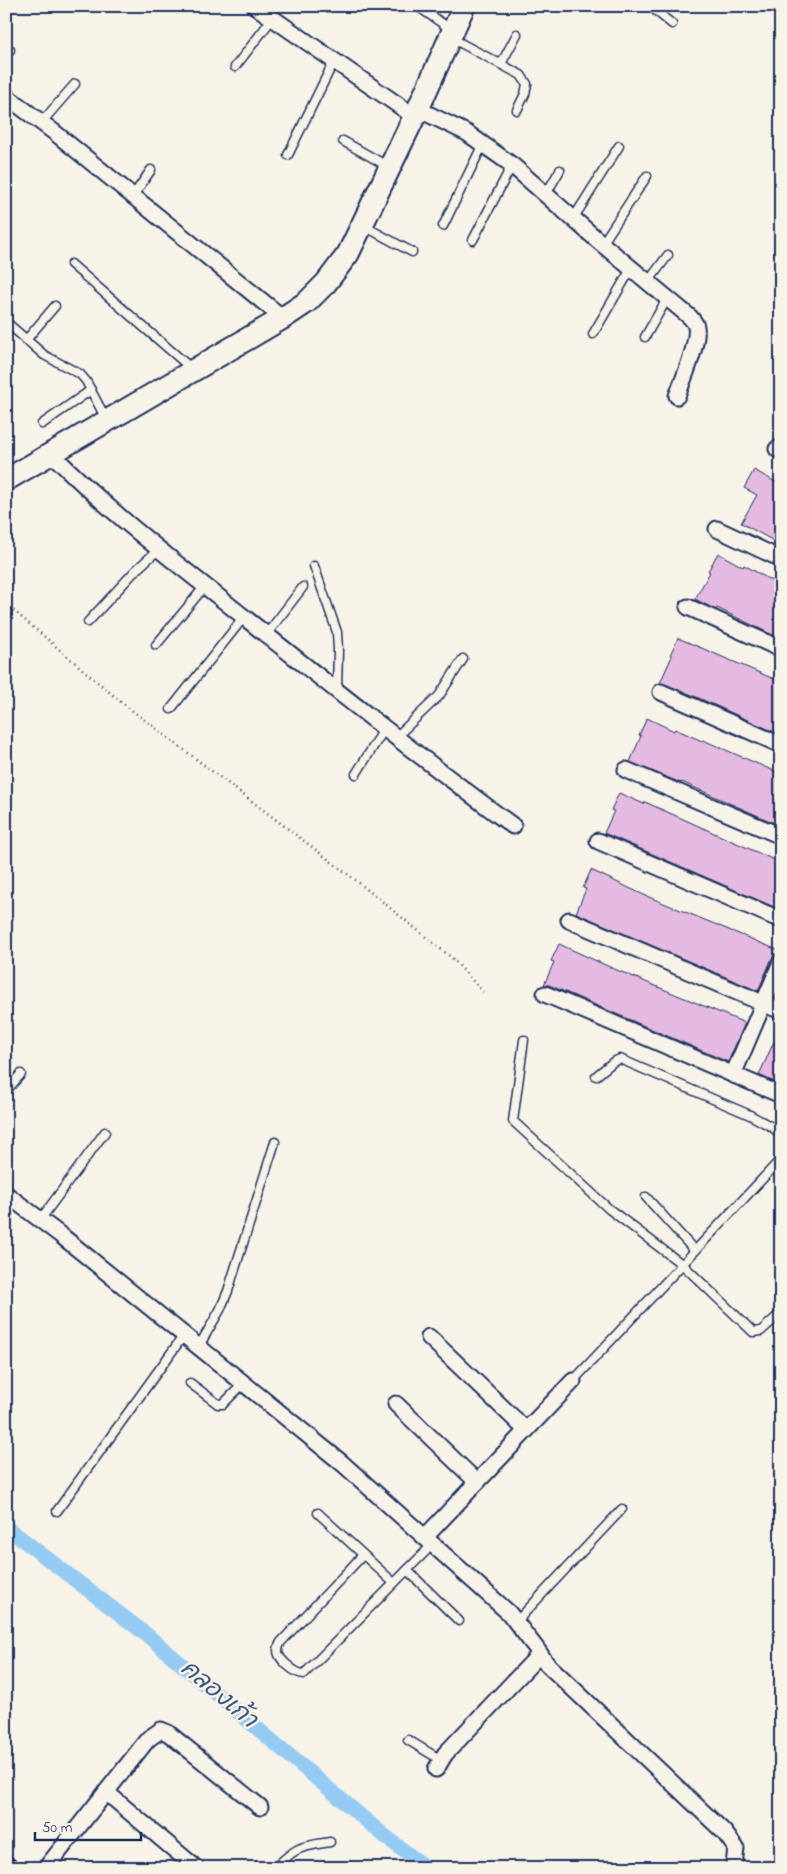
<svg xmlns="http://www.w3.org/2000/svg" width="787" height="1874" font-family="'Indie Flower','Playpen Sans Thai',sans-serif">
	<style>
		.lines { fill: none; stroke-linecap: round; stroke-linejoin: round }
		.canal { stroke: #95cbf3; stroke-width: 15 }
		.building { fill: #e5bae0; stroke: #1b2f5e }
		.lane-casing { stroke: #1b2f5e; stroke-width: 11 }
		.street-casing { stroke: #1b2f5e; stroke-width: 19 }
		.secondary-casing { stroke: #1b2f5e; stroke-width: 25 }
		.path { stroke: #1b2f5e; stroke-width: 2.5; stroke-dasharray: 1 4; stroke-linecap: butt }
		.lane { stroke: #f7f3e8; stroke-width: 8 }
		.street { stroke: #f7f3e8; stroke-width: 15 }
		.secondary { stroke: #f7f3e8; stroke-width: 21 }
		.labels { text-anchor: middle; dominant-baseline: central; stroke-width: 5; stroke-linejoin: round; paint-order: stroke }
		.water-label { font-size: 24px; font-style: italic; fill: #3a5683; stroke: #f7f3e8 }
	</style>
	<rect width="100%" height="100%" fill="#f7f3e8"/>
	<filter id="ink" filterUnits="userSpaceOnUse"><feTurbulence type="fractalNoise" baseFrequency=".02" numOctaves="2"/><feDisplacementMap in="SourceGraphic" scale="10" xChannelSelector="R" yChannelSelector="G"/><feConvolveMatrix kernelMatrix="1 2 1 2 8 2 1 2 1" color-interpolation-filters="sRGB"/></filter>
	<g filter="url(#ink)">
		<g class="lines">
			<path class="canal" d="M6,1527L147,1635L381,1833L426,1868"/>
		</g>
		<g class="building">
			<path d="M754,470L781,485V545L741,523L757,495L744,488Z"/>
			<path d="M718,553L743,567L744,565L772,581L773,579L781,583V639L717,608L716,610L695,599L710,572L708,571Z"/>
			<path d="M678,638L781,682V735L683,691L660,683L672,656L670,655Z"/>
			<path d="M647,718L674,731L675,729L702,741L703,740L781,774V826L682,782L681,783L630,762L641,736L639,735Z"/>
			<path d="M619,793L644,804L645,802L781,863V910L604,833L614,811L611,810Z"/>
			<path d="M591,870L644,895L780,951L772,958L758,991L576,913L586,889L583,888Z"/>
			<path d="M559,944L612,968L745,1023L728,1062L549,985H544L554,962L551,961Z"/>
			<path d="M781,1026V1085L759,1075Z"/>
		</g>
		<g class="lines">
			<defs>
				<g id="lane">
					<path d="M417,6L452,30"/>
					<path d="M650,6L672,24"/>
					<path d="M451,38L521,75L527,84L525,94L517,110"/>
					<path d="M6,54L10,50"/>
					<path d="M501,64L517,34"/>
					<path d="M235,67L272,19"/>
					<path d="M41,123L75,84"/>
					<path d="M343,141L389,167"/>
					<path d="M288,155L334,61"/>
					<path d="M546,194L560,170"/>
					<path d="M133,196L151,170"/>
					<path d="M573,219L619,146"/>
					<path d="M364,226L412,252"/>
					<path d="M443,226L483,144"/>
					<path d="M473,240L512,165"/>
					<path d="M602,244L647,176"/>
					<path d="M71,264L192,369"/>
					<path d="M648,282L668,255"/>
					<path d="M6,322L44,355L80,374L86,381L106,419"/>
					<path d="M593,334L631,269"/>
					<path d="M645,337L668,297"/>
					<path d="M26,340L55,306"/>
					<path d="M42,424L91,390"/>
					<path d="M314,566L337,632L338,650L337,690"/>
					<path d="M88,622L135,571L159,549"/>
					<path d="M266,635L303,587"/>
					<path d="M156,645L205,586"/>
					<path d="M171,709L244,617"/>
					<path d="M396,737L439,696L463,659"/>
					<path d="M356,774L385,728"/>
					<path d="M524,1040L513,1121L609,1209L683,1265L753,1332L761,1331L781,1313"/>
					<path d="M596,1076L613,1062L620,1059L750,1115L772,1127L781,1135"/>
					<path d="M6,1091L21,1074"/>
					<path d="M646,1197L695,1251"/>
					<path d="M40,1220L105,1132"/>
					<path d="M199,1346L220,1310L228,1291L275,1142"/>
					<path d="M573,1381L781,1159"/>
					<path d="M190,1383L218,1404H223L244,1383"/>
					<path d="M57,1511L184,1335"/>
					<path d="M318,1513L394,1583"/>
					<path d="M363,1555L281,1642C280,1644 278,1647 278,1650C277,1659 296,1674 304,1674L432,1545"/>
					<path d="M407,1570L459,1621"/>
					<path d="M516,1622L622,1509"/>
					<path d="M408,1740L441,1760"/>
					<path d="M275,1868C297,1846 300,1847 330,1842"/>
				</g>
				<g id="street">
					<path d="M255,6L414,116"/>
					<path d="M6,96L54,132L283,318"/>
					<path d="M418,109L467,133L512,165L602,244L690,317C692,320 696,323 696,327C699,343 683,380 677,396"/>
					<path d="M777,449L781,451"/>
					<path d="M51,453C111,514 178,564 244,617C333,688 422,759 513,826"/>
					<path d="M717,529L781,559"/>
					<path d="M688,607L781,649"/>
					<path d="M661,692L781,745"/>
					<path d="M626,770L781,836"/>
					<path d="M598,841L781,920"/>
					<path d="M569,920L781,1011"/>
					<path d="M545,994L781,1095"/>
					<path d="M733,1075L781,962"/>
					<path d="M6,1194L63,1237L342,1463L509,1613L536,1648L546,1663L724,1832L736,1848L734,1865L733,1868"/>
					<path d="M429,1337L526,1430"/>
					<path d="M396,1404L477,1482"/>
					<path d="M425,1537L573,1381"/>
					<path d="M436,1769L445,1754L540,1654"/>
					<path d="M106,1792L196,1868"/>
					<path d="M6,1864L11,1868"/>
					<path d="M46,1868L148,1739L161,1730L168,1733L260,1807"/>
				</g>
				<path id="secondary" d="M6,480L283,318L307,302L326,283L348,254L418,109L464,6"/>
			</defs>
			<use href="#lane" class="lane-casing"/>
			<use href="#street" class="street-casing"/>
			<use href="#secondary" class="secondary-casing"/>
			<path class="path" d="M6,604L121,702L358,882L452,958L483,992"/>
			<use href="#lane" class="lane"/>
			<use href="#street" class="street"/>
			<use href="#secondary" class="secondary"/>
		</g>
	</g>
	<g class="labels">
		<g class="water-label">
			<text transform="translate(218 1695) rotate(40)">คลองเก้า</text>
		</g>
	</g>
	<rect width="787" height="1874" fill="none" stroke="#f7f3e8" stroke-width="25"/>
	<rect x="12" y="12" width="762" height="1849" fill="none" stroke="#1b2f5e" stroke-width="2" filter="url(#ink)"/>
	<path d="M35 1832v8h106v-8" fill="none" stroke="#1b2f5e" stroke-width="2.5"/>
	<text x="42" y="1832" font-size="15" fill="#1b2f5e" stroke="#f7f3e8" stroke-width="4" paint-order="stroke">50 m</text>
</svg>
